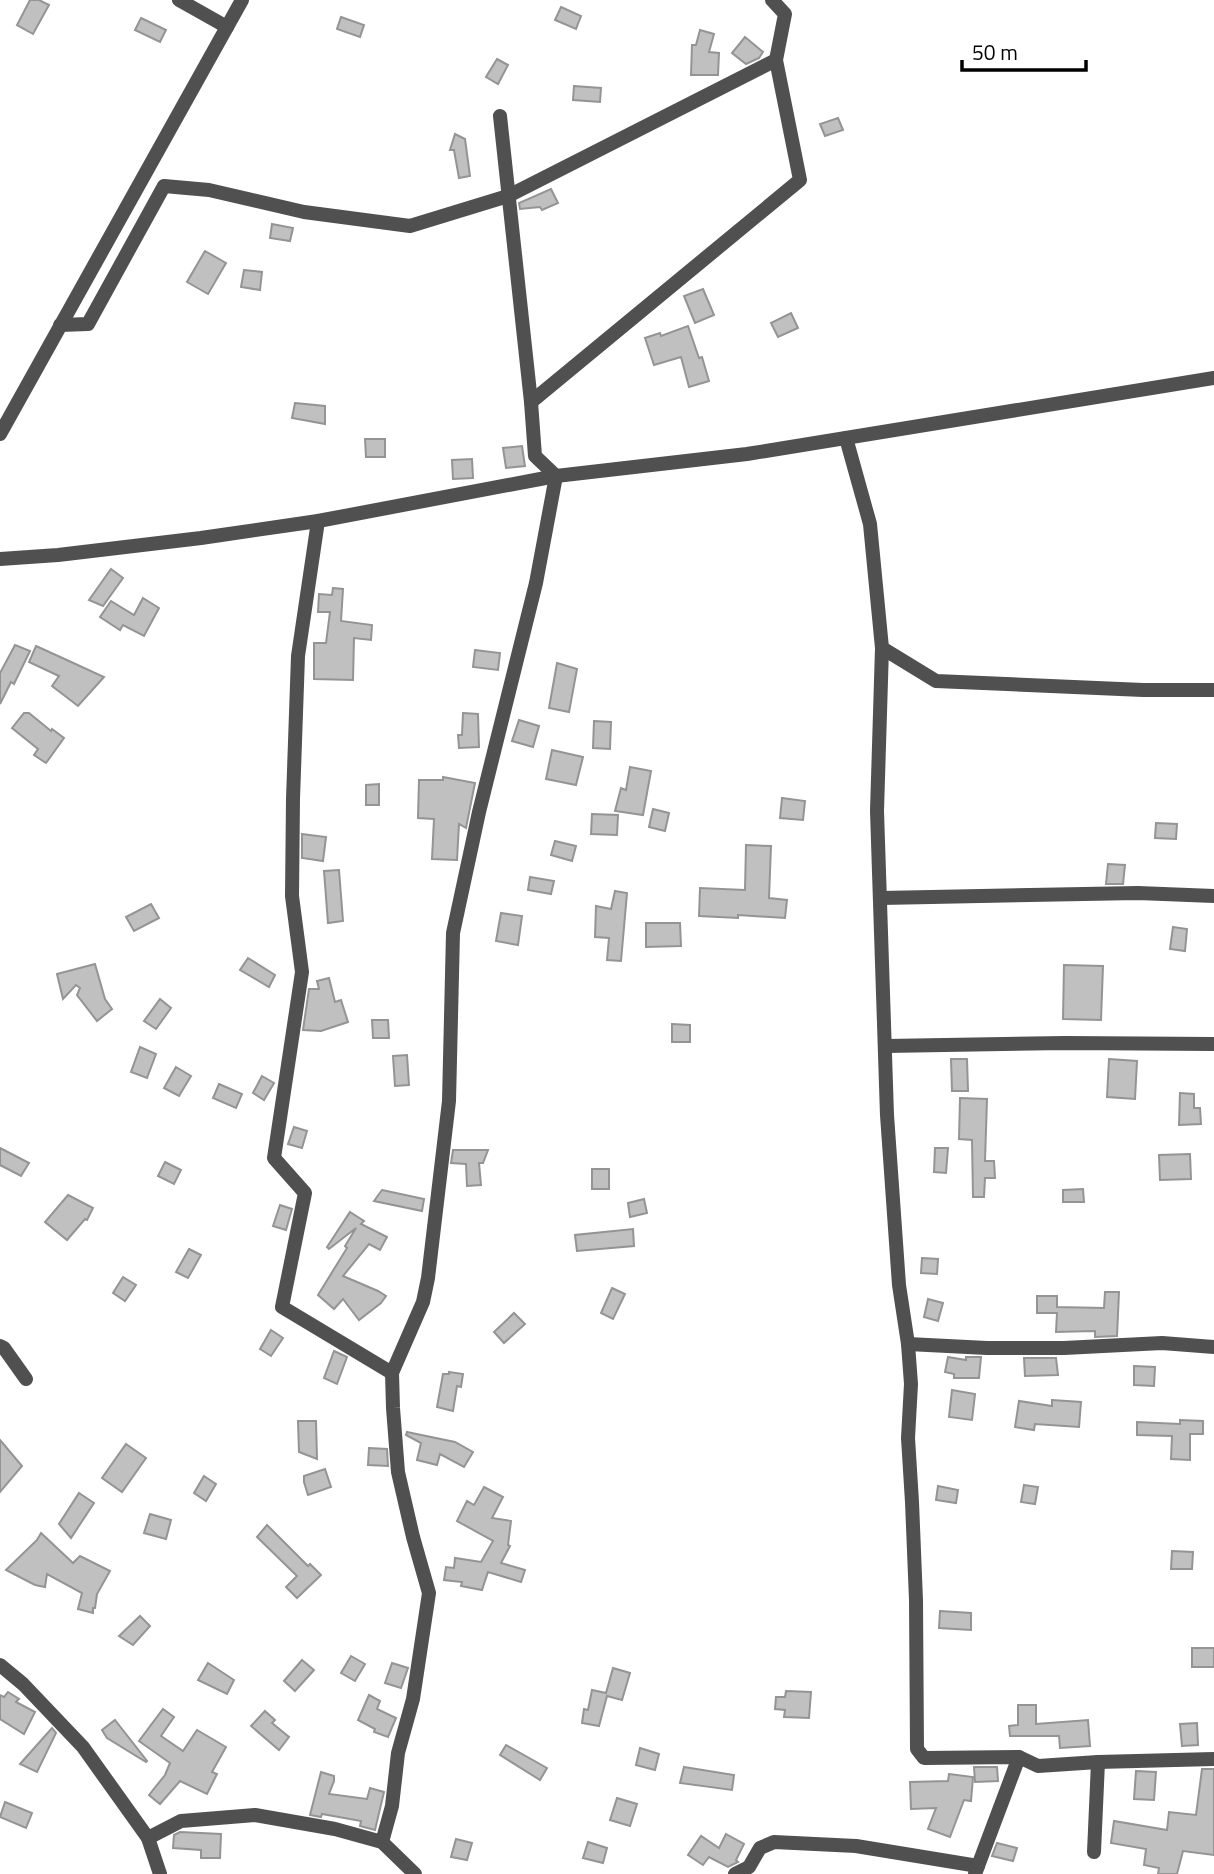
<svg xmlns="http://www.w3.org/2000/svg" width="1214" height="1874" font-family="'Titillium Web',sans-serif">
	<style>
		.building { fill: #c0c0c0; stroke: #949494; stroke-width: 2 }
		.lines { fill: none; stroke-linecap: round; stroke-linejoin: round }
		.minor { stroke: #505050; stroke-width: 14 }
		.tertiary { stroke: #505050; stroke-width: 14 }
	</style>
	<rect width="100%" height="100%" fill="#fff"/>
	<g class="building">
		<path d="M30,0H39L49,5L33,34L17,25Z"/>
		<path d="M561,7L581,16L576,29L555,20Z"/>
		<path d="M341,17L364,25L360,37L337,29Z"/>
		<path d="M141,18L166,30L160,42L135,30Z"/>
		<path d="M700,30L714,34L709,52L719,53L718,75H691L692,45H696Z"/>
		<path d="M745,37L763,52L759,58L746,64L732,53Z"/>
		<path d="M497,59L508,65L498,84L486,77Z"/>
		<path d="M574,86L601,88L600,102L573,100Z"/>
		<path d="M838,118L843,130L825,136L820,124Z"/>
		<path d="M455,134L465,139L470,176L459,178L454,150H450Z"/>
		<path d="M551,189L558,203L542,210L540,207L520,209L519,203Z"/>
		<path d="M272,224L293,228L290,241L270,238Z"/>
		<path d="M205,251L226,263L208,294L187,282Z"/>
		<path d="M244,270L262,272L260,290L241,287Z"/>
		<path d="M703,289L714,315L695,323L684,296Z"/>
		<path d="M791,313L798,328L778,337L771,323Z"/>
		<path d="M688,326L699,358L702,357L709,381L689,387L681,357L654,365L645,338L660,333L661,336Z"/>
		<path d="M295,403L325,406V424L292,418Z"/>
		<path d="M365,439H385V457H366Z"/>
		<path d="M522,446L525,466L506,468L503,448Z"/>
		<path d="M472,459L473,478L453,479L452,460Z"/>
		<path d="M111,569L123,578L103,606L89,600Z"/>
		<path d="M333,588L343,589L341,621L372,625L371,640L354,638L353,680L314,679V643H326L330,612H318L319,594L332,595Z"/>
		<path d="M143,598L159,608L144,636L123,625L120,630L100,617L111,601L134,615Z"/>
		<path d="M15,645L30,651L14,684L11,682L0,704V673Z"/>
		<path d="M36,646L69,661L104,677L78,706L52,686L59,676L29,662Z"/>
		<path d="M475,650L500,653L498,670L473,667Z"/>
		<path d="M557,663L577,669L569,712L549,708Z"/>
		<path d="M24,713H29L51,731L52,729L64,738L46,763L34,755L38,749L12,728Z"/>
		<path d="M463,713L478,714L479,747L459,748L458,735H462Z"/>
		<path d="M519,720L539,726L533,747L512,741Z"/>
		<path d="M594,721L611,722L610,749L593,748Z"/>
		<path d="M552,750L583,757L576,785L546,779Z"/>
		<path d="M630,767L651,771L643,815L615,811L621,788L626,790Z"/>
		<path d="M443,777L475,783L466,828L459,824L457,860L432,859L434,819L418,818L419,780H443Z"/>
		<path d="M379,784V805H366V785Z"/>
		<path d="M782,798L805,801L803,820L780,818Z"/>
		<path d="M653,809L669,813L665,831L649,827Z"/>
		<path d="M592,814L618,815L617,835L591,834Z"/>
		<path d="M1156,823L1177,824L1176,839L1155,838Z"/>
		<path d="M302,834L326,837L323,861L302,858Z"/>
		<path d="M555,841L576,846L572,861L551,855Z"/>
		<path d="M746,845L771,846L769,898L787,900L785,918L738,915V918L699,916L700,888L745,890Z"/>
		<path d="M1108,864L1125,865L1123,884H1106Z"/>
		<path d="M339,870L343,921L328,923L324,871Z"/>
		<path d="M530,877L554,881L551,894L528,890Z"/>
		<path d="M615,891L627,893L621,961L607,960L609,938L595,937L596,906L611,909Z"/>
		<path d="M151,904L159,918L134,931L126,917Z"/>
		<path d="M501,913L522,916L518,945L496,941Z"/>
		<path d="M646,923H680L681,946L646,947Z"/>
		<path d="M1173,927L1187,929L1185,951L1170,949Z"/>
		<path d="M248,958L275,975L269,987L240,970Z"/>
		<path d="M95,964L105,999L112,1009L97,1021L77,995L80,988L76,985L63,999L57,974Z"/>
		<path d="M1064,965L1103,966L1101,1020L1063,1019Z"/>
		<path d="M329,978L335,1002L341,1000L348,1022L321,1031L303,1030L309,989H319L317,981Z"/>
		<path d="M160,999L171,1008L156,1029L144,1021Z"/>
		<path d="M372,1020H388L389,1038H373Z"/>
		<path d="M672,1024L690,1025V1042H672Z"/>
		<path d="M140,1047L156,1054L147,1078L131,1072Z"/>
		<path d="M407,1055L409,1085L395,1086L393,1056Z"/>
		<path d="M951,1059H967L968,1091H952Z"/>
		<path d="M1109,1059L1137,1061L1135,1099L1107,1097Z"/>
		<path d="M176,1067L191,1076L179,1096L164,1088Z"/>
		<path d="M262,1076L274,1083L264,1100L253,1093Z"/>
		<path d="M219,1084L242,1094L236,1108L213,1098Z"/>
		<path d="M1180,1093L1194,1094V1108H1200L1201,1124L1179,1125Z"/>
		<path d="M960,1098L987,1099L985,1161H994L995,1178H985L984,1197H973L972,1140L959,1139Z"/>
		<path d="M294,1127L307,1131L302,1148L288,1144Z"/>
		<path d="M0,1148L29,1163L21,1176L0,1165Z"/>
		<path d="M935,1148H948L946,1173L934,1172Z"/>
		<path d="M453,1150H488L483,1163H479L481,1185L467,1186L466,1164L451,1163Z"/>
		<path d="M1190,1154L1191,1179L1160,1180L1159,1155Z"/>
		<path d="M165,1162L181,1170L174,1184L158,1176Z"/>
		<rect x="592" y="1169" width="17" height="20"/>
		<path d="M1083,1189L1084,1202H1063V1190Z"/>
		<path d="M382,1190L424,1199L422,1211L374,1201Z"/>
		<path d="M68,1195L93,1208L87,1220L85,1219L67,1240L45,1222Z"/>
		<path d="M644,1199L647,1213L630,1217L628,1203Z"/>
		<path d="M280,1205L292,1209L286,1230L273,1226Z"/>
		<path d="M350,1212L364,1221L361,1224L387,1237L380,1250L369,1244L343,1276L378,1291L386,1296L381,1303L359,1320L343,1299L334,1309L318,1295L347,1248L345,1246L356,1228L329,1249L327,1247Z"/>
		<path d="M633,1229L634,1246L577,1251L575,1235Z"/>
		<path d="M189,1249L201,1255L188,1278L176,1272Z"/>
		<path d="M922,1258L938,1259L937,1274L921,1273Z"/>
		<path d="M123,1277L136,1285L125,1301L113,1293Z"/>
		<path d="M612,1288L625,1294L613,1319L601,1313Z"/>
		<path d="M1105,1292H1119L1117,1336L1095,1337V1331L1056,1332L1057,1313H1037V1296H1057V1307L1104,1308Z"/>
		<path d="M928,1299L943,1303L938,1321L924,1317Z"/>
		<path d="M514,1313L525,1324L504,1343L494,1332Z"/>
		<path d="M271,1330L283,1338L271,1356L260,1349Z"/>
		<path d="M334,1351L347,1357L337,1384L324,1378Z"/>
		<path d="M948,1357L966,1360V1357H981L979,1378H954V1374L945,1372Z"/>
		<path d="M1024,1358H1056L1058,1375L1025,1376Z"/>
		<path d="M1134,1366L1155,1367L1154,1386L1134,1385Z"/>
		<path d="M449,1372L463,1374L461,1387L457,1386L453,1411L437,1407L443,1374H449Z"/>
		<path d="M952,1390L975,1394L972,1420L949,1417Z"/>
		<path d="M1052,1400L1081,1402L1079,1427L1035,1424L1034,1430L1015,1427L1019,1401L1052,1406Z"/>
		<path d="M1180,1420L1203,1421V1434H1190V1460L1171,1459L1172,1436L1137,1435V1422L1180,1424Z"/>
		<path d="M298,1421H316L317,1459L299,1452Z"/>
		<path d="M407,1432L455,1442L473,1452L464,1467L440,1454L437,1465L417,1460L421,1443L406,1435Z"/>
		<path d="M0,1440L22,1466L0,1492Z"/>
		<path d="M126,1444L146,1458L122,1492L102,1478Z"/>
		<path d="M369,1448L387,1449L388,1466L368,1465Z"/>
		<path d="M325,1469L331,1487L308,1495L304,1482V1476Z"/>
		<path d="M204,1476L216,1484L206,1501L194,1493Z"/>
		<path d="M1024,1485L1038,1487L1035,1504L1021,1502Z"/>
		<path d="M938,1486L958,1490L956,1503L936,1500Z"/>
		<path d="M484,1487L503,1497L492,1518L511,1521L508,1545L510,1546L501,1563L525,1570L521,1582L488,1572L482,1590L461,1586L462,1582L444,1580L446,1567L454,1568L455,1558L481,1562L493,1541L457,1521L467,1501L474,1505Z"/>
		<path d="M79,1493L94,1503L71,1538L59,1524Z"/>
		<path d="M150,1514L171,1520L166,1539L144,1533Z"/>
		<path d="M267,1525L308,1566L310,1564L321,1575L297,1598L286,1587L297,1576L257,1537Z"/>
		<path d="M41,1533L73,1563L80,1556L110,1571L97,1594L95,1608H93V1613L78,1609L82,1593L47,1574L45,1587L35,1585L6,1570L37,1540Z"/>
		<path d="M1172,1551L1193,1552L1192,1569H1171Z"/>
		<path d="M940,1611L971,1613V1630L939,1628Z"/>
		<path d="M140,1616L150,1626L133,1645L119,1636Z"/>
		<rect x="1192" y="1648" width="22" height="19"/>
		<path d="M351,1656L365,1664L355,1681L341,1673Z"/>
		<path d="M302,1660L314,1670L295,1691L284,1681Z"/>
		<path d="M208,1663L234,1680L227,1694L198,1680Z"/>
		<path d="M392,1663L408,1668L401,1688L385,1683Z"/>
		<path d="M613,1668L630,1673L622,1700L607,1696L599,1726L582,1723L584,1709L588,1710L592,1690L606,1693Z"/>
		<path d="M786,1691L811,1692L809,1718L784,1717L785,1710L775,1709L776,1697H785Z"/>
		<path d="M8,1692L19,1699L16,1702L35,1712L24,1734L0,1719V1695L4,1697Z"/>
		<path d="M369,1695L380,1701L377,1709L396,1718L388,1737L374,1732L375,1729L358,1720Z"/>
		<path d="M1018,1705H1036V1724L1088,1720L1090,1746L1060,1748L1059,1736H1010L1009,1726L1018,1725Z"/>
		<path d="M163,1709L174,1717L161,1736L183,1751L197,1730L226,1747L212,1772L217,1774L207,1794L180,1781L160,1804L149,1795L165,1775L170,1763L139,1741Z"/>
		<path d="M265,1711L275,1720L272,1723L289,1737L279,1750L251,1726Z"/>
		<path d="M115,1720L147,1761L146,1762L107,1738L102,1730Z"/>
		<path d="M1197,1723L1198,1745L1182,1746L1180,1724Z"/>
		<path d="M52,1728L56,1733L37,1772L20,1764Z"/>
		<path d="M506,1745L547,1768L540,1780L500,1755Z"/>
		<path d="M640,1748L659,1754L655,1770L636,1765Z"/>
		<path d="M684,1767L734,1775L732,1790L680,1783Z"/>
		<path d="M974,1767H997L998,1781L975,1782Z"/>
		<path d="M1202,1769H1214V1855L1183,1851L1177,1874H1158L1159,1868L1144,1865L1146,1849L1111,1843L1114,1821L1167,1830L1169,1812L1196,1815Z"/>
		<path d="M1136,1771L1156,1772L1154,1800L1134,1799Z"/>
		<path d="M321,1772L334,1776V1781L329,1794L367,1799L370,1788L384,1792L375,1830L360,1826L361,1821L322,1814L321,1817L310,1815Z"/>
		<path d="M949,1774L973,1777L971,1801L964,1800L950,1837L928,1829L936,1808L911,1809L910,1782L948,1781Z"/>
		<path d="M617,1798L637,1804L630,1826L610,1820Z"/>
		<path d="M5,1802L32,1813L26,1828L0,1817Z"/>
		<path d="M180,1832L221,1834L220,1858H201V1850L173,1848L174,1835Z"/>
		<path d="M726,1834L744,1844L736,1860L738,1862L728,1867L709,1857L703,1865L688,1855L701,1836L719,1848Z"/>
		<path d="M456,1839L472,1843L467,1860L451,1857Z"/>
		<path d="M588,1842L607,1848L603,1863L583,1858Z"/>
		<path d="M997,1843L1017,1848L1013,1861L992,1856Z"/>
	</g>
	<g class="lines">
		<g class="minor">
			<path d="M179,0L227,27"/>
			<path d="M60,325L88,324L164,186L209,190L304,212L410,226L508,196L776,60"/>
			<path d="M531,402L800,180L776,60L785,14L772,0"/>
			<path d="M846,438L870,524L882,648L877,811L887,1115L899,1285L908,1344L911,1384L908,1438L912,1502L916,1600L917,1749L924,1758L1019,1757L1038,1766L1098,1762L1214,1759"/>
			<path d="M318,521L298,656L293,799L292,896L302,972L274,1158L305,1193L282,1307L392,1373"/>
			<path d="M0,559L58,555L201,538L318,521L556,476L747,454L1214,378"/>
			<path d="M882,648L936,681L1143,690H1214"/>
			<path d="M881,898L1138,893L1214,896"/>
			<path d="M886,1046L1065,1043L1214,1044"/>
			<path d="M908,1344L987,1348H1064L1162,1343L1214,1347"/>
			<path d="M0,1346L4,1348L26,1379"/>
			<path d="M148,1838L181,1821L255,1815L335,1829L382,1842L415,1874"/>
			<path d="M382,1842L392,1806L398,1753L413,1699L429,1593L413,1537L398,1472L393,1408L392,1373L423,1302L428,1278L449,1101L453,933L479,812L536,583L556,476L535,456L531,402L500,116"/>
			<path d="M1094,1852L1098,1762"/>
			<path d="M735,1874L749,1867L760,1848L774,1842L856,1846L978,1866"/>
			<path d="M975,1874L1019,1757"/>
		</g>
		<g class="tertiary">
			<path d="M0,434L242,0"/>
			<path d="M0,1665L23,1684L83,1747L148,1838L160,1874"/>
		</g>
	</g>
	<path d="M962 60v10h124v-10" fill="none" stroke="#000000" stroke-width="3.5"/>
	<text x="972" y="60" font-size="21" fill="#000000" stroke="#ffffff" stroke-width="5" paint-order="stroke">50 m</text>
</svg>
